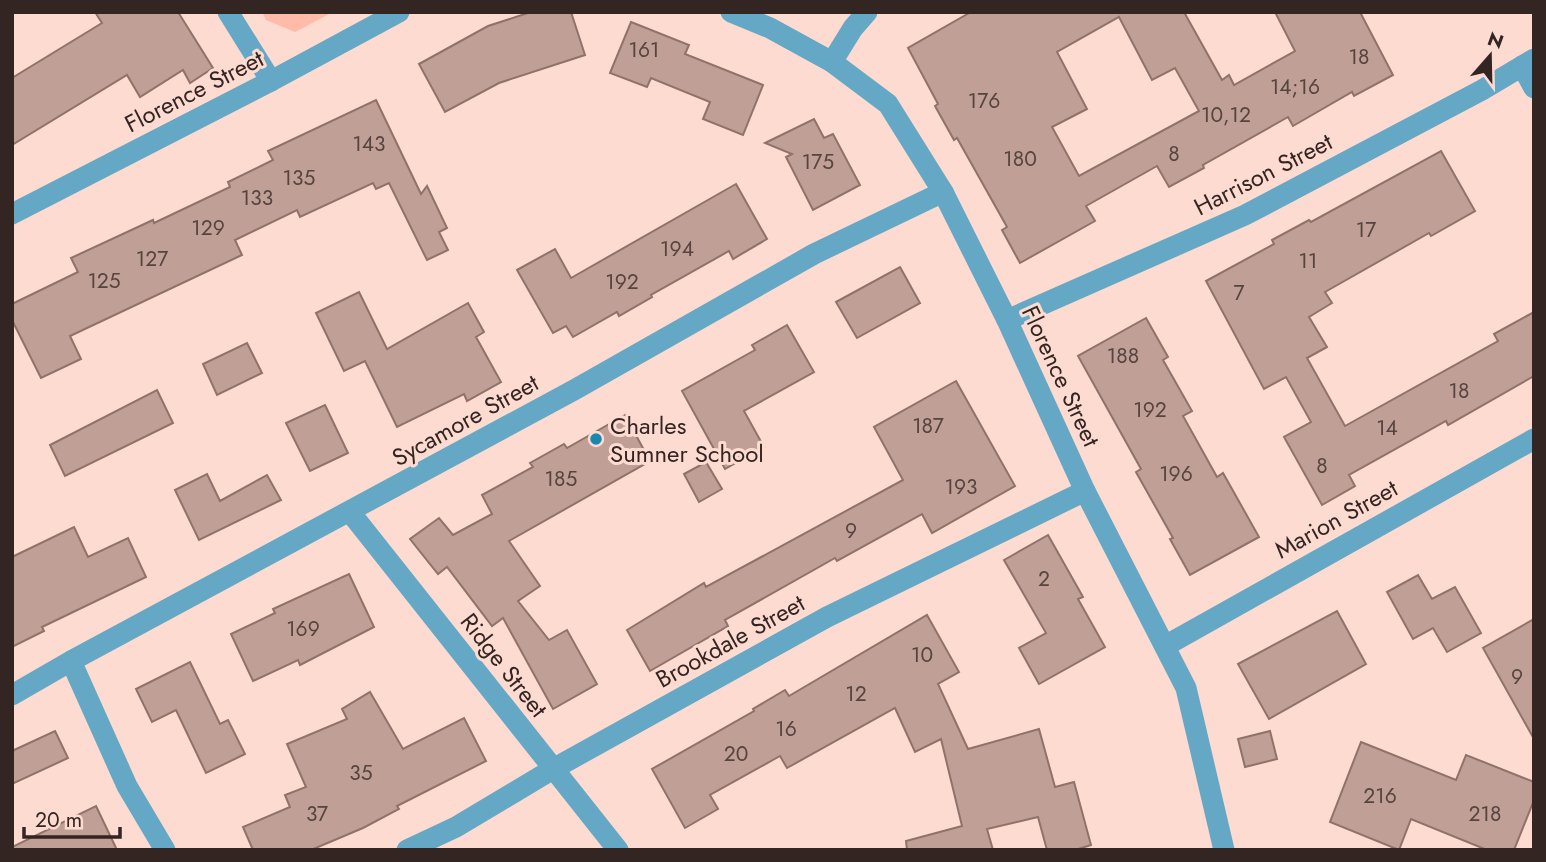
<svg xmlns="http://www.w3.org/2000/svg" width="1546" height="862" font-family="Jost,sans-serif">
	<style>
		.green { fill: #ffbba7 }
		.building { fill: #c09f96; stroke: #907269; stroke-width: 2; fill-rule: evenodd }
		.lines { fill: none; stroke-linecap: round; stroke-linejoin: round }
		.street { stroke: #64a8c5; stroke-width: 21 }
		.poi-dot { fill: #1987ae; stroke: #fddbd1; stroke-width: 2.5 }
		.labels { text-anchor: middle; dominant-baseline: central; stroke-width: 6; stroke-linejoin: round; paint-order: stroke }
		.number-label { font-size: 21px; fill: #56443f }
		.street-label { font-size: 24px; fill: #322522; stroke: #fddbd1 }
		.poi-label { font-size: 24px; fill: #322522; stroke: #fddbd1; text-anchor: start }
	</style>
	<rect width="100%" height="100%" fill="#fddbd1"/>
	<path class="green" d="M262,12H333L295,32L266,20Z"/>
	<g class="building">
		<path d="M95,12H178L213,68L190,83L183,70L140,97L127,75L12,145V78L102,23Z"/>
		<path d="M531,12H571L585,55L499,83L445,112L419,64L488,26Z"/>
		<path d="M971,12H1184L1222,80L1229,75L1234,85L1295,51L1275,12H1360L1393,75L1354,96L1352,92L1293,126L1288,117L1203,165L1204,168L1169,187L1157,166L1086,206L1095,221L1020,263L1002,230L1007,227L957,138L954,140L935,106L938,104L908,48ZM1119,17L1152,80L1175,68L1199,111L1079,176L1052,127L1087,109L1057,52Z"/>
		<path d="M631,22L689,45L685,54L763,85L743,135L703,119L710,102L651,78L647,87L610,73Z"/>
		<path d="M376,100L421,194L427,186L447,228L439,232L448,250L427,260L389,183L376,189L373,183L300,217L297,210L235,240L242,255L70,336L81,359L41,378L12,320V304L78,272L71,258L153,220L154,223L230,187L228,182L273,160L268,151Z"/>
		<path d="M814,119L824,138L833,134L860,185L813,210L786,157L792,154L765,143Z"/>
		<path d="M1441,151L1475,211L1431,236L1429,233L1325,292L1332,303L1309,317L1327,347L1307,358L1345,426L1498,341L1494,334L1534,312V376L1448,425L1446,421L1349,475L1355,486L1322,505L1284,437L1311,422L1286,377L1264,389L1206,281L1274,244L1272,240L1309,220L1311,222Z"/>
		<path d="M736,184L767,239L733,259L729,251L651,295L652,297L619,316L617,312L573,337L566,326L553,333L517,270L555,249L571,278Z"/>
		<path d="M900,267L920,303L857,338L836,302Z"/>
		<path d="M359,292L387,349L468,303L484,332L476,337L501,382L467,401L464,394L397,427L365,361L344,371L316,313Z"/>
		<path d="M1146,318L1168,357L1163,360L1192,411L1183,416L1217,477L1223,473L1259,537L1190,575L1170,539L1173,538L1136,472L1141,469L1078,356Z"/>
		<path d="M787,325L814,372L744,411L764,447L725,469L682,391L755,350L752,345Z"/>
		<path d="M247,343L262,373L217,395L203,364Z"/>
		<path d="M956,381L1015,486L932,533L922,514L837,561L835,558L725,620L728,626L650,671L627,630L704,583L706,587L903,480L874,427Z"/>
		<path d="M157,390L173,423L65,476L50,445Z"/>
		<path d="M325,405L348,453L310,471L286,423Z"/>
		<path d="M625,415L650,461L509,541L540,586L518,601L549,640L567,630L597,684L553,709L503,618L492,626L447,567L438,574L410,539L439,518L453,535L492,514L482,495L533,467L530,463L564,444L567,448Z"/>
		<path d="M706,462L722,489L699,502L684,474Z"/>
		<path d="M207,474L220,501L267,475L281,500L199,540L175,490Z"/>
		<path d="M74,527L88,557L128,538L146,577L42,627L44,631L12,647V557Z"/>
		<path d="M1048,535L1083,597L1078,599L1105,647L1039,684L1019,648L1046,633L1004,560Z"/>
		<path d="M349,574L374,627L300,665L298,660L253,681L231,634L275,613L273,609Z"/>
		<path d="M1418,575L1432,599L1455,587L1481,633L1447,652L1433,628L1413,639L1387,592Z"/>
		<path d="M1337,611L1366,664L1269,719L1238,664Z"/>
		<path d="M927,615L959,672L938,684L968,749L1039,729L1055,787L1074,782L1091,845L1075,850H1047L1038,817L987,829L993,850H907L906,841L962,826L941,739L915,752L895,708L787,768L780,756L710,795L718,809L685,828L652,769L754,711L753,709L785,690L789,696Z"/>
		<path d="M1534,619V739L1483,648Z"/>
		<path d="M190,662L220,724L228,720L245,754L206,773L176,710L152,722L136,689Z"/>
		<path d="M370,692L403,749L464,718L486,761L397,806L399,809L363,828L311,850H253L243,827L290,807L285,795L306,787L287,744L347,719L342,709Z"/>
		<path d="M55,731L68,758L12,784V751Z"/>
		<path d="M1270,731L1277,759L1245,767L1238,739Z"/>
		<path d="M1361,742L1456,780L1466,755L1534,782V800L1514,850H1487L1411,819L1399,850L1330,822Z"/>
		<path d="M96,806L117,850H12V847Z"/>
	</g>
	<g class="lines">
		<g class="street">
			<path d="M228,12L271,81"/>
			<path d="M731,12L770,28L832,62L888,104L943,192L1007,320L1085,491L1186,688L1224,850"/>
			<path d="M832,62L853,28L867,12"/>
			<path d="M1522,66L1534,88"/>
			<path d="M12,214L271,81L399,12"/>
			<path d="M1007,320L1245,215L1482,90L1534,59"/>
			<path d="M350,512L618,850"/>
			<path d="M1165,646L1534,439"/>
			<path d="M71,661L127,786L165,850"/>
			<path d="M12,695L71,661L574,390L814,254L943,192"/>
			<path d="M407,850L456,827L553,769L827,617L1085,491"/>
		</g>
	</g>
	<circle class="poi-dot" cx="596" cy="439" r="7"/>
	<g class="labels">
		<g class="number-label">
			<text x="644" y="50">161</text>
			<text x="1359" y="57">18</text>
			<text x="1295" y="87">14;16</text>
			<text x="984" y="101">176</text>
			<text x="1226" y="115">10,12</text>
			<text x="369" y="144">143</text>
			<text x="1174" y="154">8</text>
			<text x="1020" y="159">180</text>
			<text x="818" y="162">175</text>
			<text x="299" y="178">135</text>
			<text x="257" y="198">133</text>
			<text x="208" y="228">129</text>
			<text x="1366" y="230">17</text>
			<text x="677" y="249">194</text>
			<text x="152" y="259">127</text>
			<text x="1308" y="261">11</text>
			<text x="104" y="281">125</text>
			<text x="622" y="282">192</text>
			<text x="1239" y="293">7</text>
			<text x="1123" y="356">188</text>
			<text x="1459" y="391">18</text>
			<text x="1150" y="410">192</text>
			<text x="928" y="426">187</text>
			<text x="1387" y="428">14</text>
			<text x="1322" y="466">8</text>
			<text x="1176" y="474">196</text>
			<text x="561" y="479">185</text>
			<text x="961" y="487">193</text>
			<text x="851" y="531">9</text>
			<text x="1044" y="579">2</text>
			<text x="303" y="629">169</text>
			<text x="922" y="655">10</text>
			<text x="1517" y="677">9</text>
			<text x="856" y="694">12</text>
			<text x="786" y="729">16</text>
			<text x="736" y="754">20</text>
			<text x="361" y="773">35</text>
			<text x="1380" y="796">216</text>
			<text x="317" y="814">37</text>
			<text x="1485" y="814">218</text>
		</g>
		<g class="street-label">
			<text transform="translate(194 91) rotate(-27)">Florence Street</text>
			<text transform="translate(1263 174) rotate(-27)">Harrison Street</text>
			<text transform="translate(1061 376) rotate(65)">Florence Street</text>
			<text transform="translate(465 420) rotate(-29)">Sycamore Street</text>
			<text transform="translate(1336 519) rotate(-29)">Marion Street</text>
			<text transform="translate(730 641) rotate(-29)">Brookdale Street</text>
			<text transform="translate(504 665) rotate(52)">Ridge Street</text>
		</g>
		<g class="poi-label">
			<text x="610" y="425">Charles<tspan x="610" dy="28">Sumner School</tspan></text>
		</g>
	</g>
	<rect width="1546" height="862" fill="none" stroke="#322522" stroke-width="28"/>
	<g transform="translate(1490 56) rotate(20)" stroke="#fddbd1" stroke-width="5" paint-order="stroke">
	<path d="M0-5L12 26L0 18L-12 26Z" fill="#322522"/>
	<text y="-10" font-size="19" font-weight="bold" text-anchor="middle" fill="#322522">N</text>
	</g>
	<path d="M24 827v10h96v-10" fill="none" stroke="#322522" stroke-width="3.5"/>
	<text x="35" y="827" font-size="21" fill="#322522" stroke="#fddbd1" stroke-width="5" paint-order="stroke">20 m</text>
</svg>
